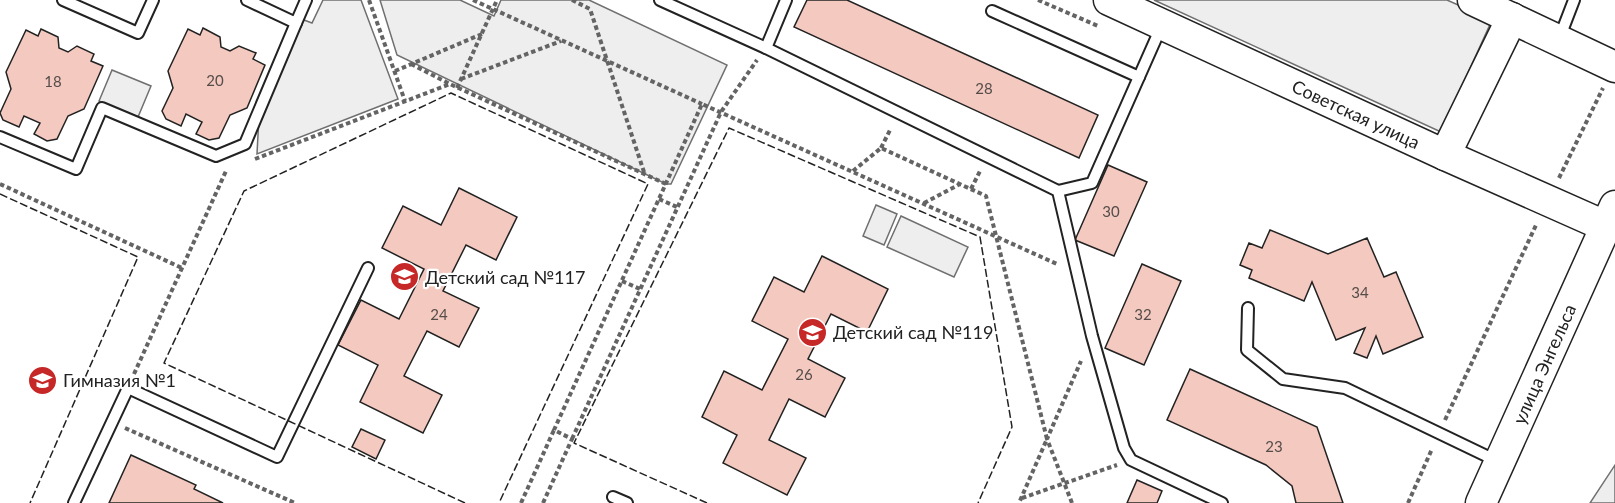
<svg xmlns="http://www.w3.org/2000/svg" width="1615" height="503" font-family="Lato,sans-serif">
	<style>
		.green { fill: #eee; stroke: #6f6f6f; stroke-width: 1.5 }
		.building { fill: #f3c9c0; stroke: #222; stroke-width: 1.5 }
		.lines { fill: none; stroke-linecap: round; stroke-linejoin: round }
		.lane-casing { stroke: #222; stroke-width: 14 }
		.secondary-casing { stroke: #222; stroke-width: 33 }
		.path { stroke: #646464; stroke-width: 4; stroke-dasharray: 4.5 3; stroke-linecap: butt }
		.lane { stroke: #fff; stroke-width: 10 }
		.secondary { stroke: #fff; stroke-width: 30 }
		.fence { stroke: #222; stroke-width: 1.5; stroke-dasharray: 8 3; stroke-linecap: butt }
		.labels { text-anchor: middle; dominant-baseline: central; stroke-width: 4.5; stroke-linejoin: round; paint-order: stroke }
		.number-label { font-size: 15px; fill: #564c4a }
		.street-label { font-size: 18px; fill: #222; stroke: #fff }
		.poi-label { font-size: 18px; fill: #222; stroke: #fff; text-anchor: start }
	</style>
	<rect width="100%" height="100%" fill="#fff"/>
	<g class="green">
		<path d="M323,0H361L398,99L257,154L259,116L304,20L312,23Z"/>
		<path d="M380,0H460L494,16L501,0H589L727,65L671,184H666L397,55Z"/>
		<path d="M1154,0H1447L1492,20L1441,132Z"/>
		<path d="M112,70L151,86L138,117L99,101Z"/>
		<path d="M876,205L897,214L884,245L863,236Z"/>
		<path d="M901,216L968,247L954,277L887,247Z"/>
		<path d="M1615,465V503H1590Z"/>
	</g>
	<g class="building">
		<path d="M807,0H847L1098,115L1079,158L794,27Z"/>
		<path d="M203,28L220,37L221,47L230,51L239,46L256,53L253,59L265,65L247,108L230,115L219,138L209,140L196,134L202,122L186,114L181,126L166,119L162,111L173,88L168,71L188,29L200,35Z"/>
		<path d="M41,29L58,37L59,48L68,52L77,46L94,54L91,61L103,66L84,109L68,116L57,139L47,141L34,134L40,123L24,116L19,127L3,120L0,113L11,89L6,72L26,30L38,36Z"/>
		<path d="M1108,165L1147,182L1114,256L1075,240Z"/>
		<path d="M459,188L517,217L496,260L466,245L443,291L479,308L459,347L427,331L404,376L442,395L423,433L360,402L378,365L338,345L361,300L399,319L424,269L382,248L403,206L441,225Z"/>
		<path d="M1270,230L1328,254L1367,238L1384,277L1396,272L1423,337L1383,354L1376,336L1367,358L1354,353L1365,328L1336,340L1312,282L1304,301L1249,278L1252,270L1240,265L1249,243L1262,248Z"/>
		<path d="M822,256L888,289L867,332L831,314L808,359L845,378L825,417L789,399L769,440L806,458L787,495L723,463L737,435L702,417L724,371L762,390L788,339L752,321L774,277L804,292Z"/>
		<path d="M1142,264L1181,281L1144,365L1105,348Z"/>
		<path d="M1190,369L1317,427L1343,503H1296L1292,486L1266,465L1167,420Z"/>
		<path d="M361,429L385,440L376,459L352,447Z"/>
		<path d="M131,455L196,485L194,489L223,503H109Z"/>
		<path d="M1137,480L1162,491L1157,503H1127Z"/>
	</g>
	<g class="lines">
		<defs>
			<g id="lane">
				<path d="M63,0L138,33L153,0"/>
				<path d="M247,0L296,23L306,0"/>
				<path d="M660,0L766,48L786,0"/>
				<path d="M992,11L1139,77"/>
				<path d="M1559,39L1574,0"/>
				<path d="M766,48L1058,191L1092,336L1124,448L1131,460L1222,503"/>
				<path d="M0,137L76,169L102,108L216,156L245,144L296,23"/>
				<path d="M1058,191L1092,183L1162,25"/>
				<path d="M1248,308L1247,350L1283,379L1345,388L1497,461"/>
				<path d="M613,497L627,503"/>
				<path d="M74,503L128,388L277,457L368,268"/>
			</g>
			<g id="secondary">
				<path d="M1109,0L1445,155L1605,226"/>
				<path d="M1473,0L1615,67"/>
				<path d="M1445,155L1512,18"/>
				<path d="M1481,503L1615,206"/>
			</g>
		</defs>
		<use href="#lane" class="lane-casing"/>
		<use href="#secondary" class="secondary-casing"/>
		<g class="path">
			<path d="M369,0L405,101"/>
			<path d="M473,0L702,104"/>
			<path d="M572,0L590,9L645,175"/>
			<path d="M1038,0L1098,26"/>
			<path d="M411,64L450,84"/>
			<path d="M395,71L482,34"/>
			<path d="M461,79L561,41"/>
			<path d="M457,88L497,0"/>
			<path d="M881,148L891,128"/>
			<path d="M255,159L450,84L666,184"/>
			<path d="M853,171L881,148L986,196L1047,439L1019,503"/>
			<path d="M1559,178L1603,88"/>
			<path d="M0,184L182,268"/>
			<path d="M971,189L980,171"/>
			<path d="M659,199L677,207"/>
			<path d="M924,203L960,184"/>
			<path d="M622,281L640,289"/>
			<path d="M134,374L226,171"/>
			<path d="M1445,420L1537,223"/>
			<path d="M125,428L295,503"/>
			<path d="M572,439L721,112L757,60"/>
			<path d="M1022,498L1117,465"/>
			<path d="M521,503L554,430"/>
			<path d="M543,503L572,439L554,430L702,104L1057,264"/>
			<path d="M1072,503L1047,439L1081,361"/>
			<path d="M1408,503L1432,449"/>
		</g>
		<use href="#lane" class="lane"/>
		<use href="#secondary" class="secondary"/>
		<g class="fence">
			<path d="M0,194L138,257L30,503"/>
			<path d="M465,503L164,363L244,191L451,93L648,184L499,503"/>
			<path d="M707,503L574,443L729,128L980,237L1012,427L978,503"/>
		</g>
	</g>
	<defs>
		<symbol id="school-disc" viewBox="-11 -11 22 22"><circle r="9.5" fill="#c62828" stroke="#fff"/><path d="M0-5L7-2L0 1L-7-2ZM-4 1L0 2.5L4 1V4Q0 6-4 4Z" fill="#fff"/></symbol>
	</defs>
	<g fill-rule="evenodd">
		<use href="#school-disc" x="388" y="260" width="33" height="33"/>
		<use href="#school-disc" x="796" y="316" width="33" height="33"/>
		<use href="#school-disc" x="26" y="364" width="33" height="33"/>
	</g>
	<g class="labels">
		<g class="number-label">
			<text x="215" y="80">20</text>
			<text x="53" y="81">18</text>
			<text x="984" y="88">28</text>
			<text x="1111" y="211">30</text>
			<text x="1360" y="292">34</text>
			<text x="439" y="314">24</text>
			<text x="1143" y="314">32</text>
			<text x="804" y="374">26</text>
			<text x="1274" y="446">23</text>
		</g>
		<g class="street-label">
			<text transform="translate(1356 114) rotate(25)">Советская улица</text>
			<text transform="translate(1544 364) rotate(-66)">улица Энгельса</text>
		</g>
		<g class="poi-label">
			<text x="425" y="277">Детский сад №117</text>
			<text x="833" y="332">Детский сад №119</text>
			<text x="63" y="380">Гимназия №1</text>
		</g>
	</g>
</svg>
